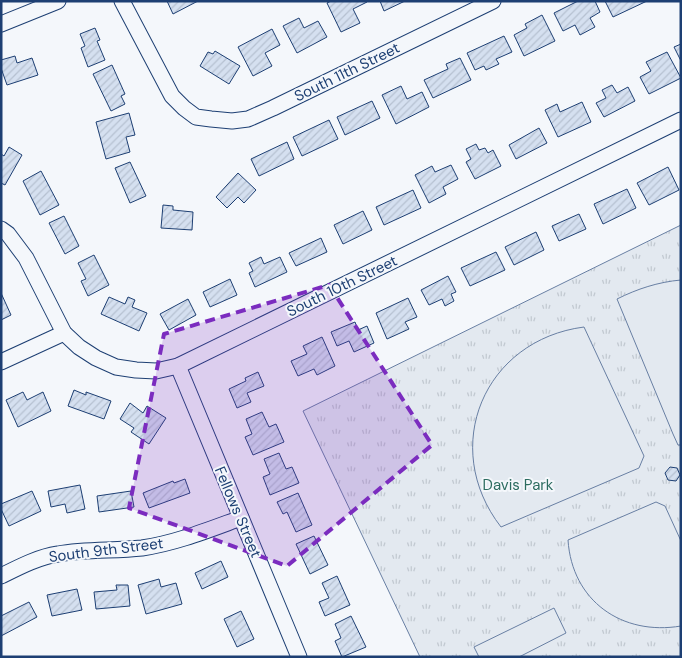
<svg xmlns="http://www.w3.org/2000/svg" width="682" height="658" font-family="'DM Sans',sans-serif">
	<style>
		.park { fill: url(#park-tufts); stroke: #687fa3 }
		.garden { fill: #e3e9f0; stroke: #687fa3 }
		.building { fill: url(#building-hatch); stroke: #1d3f73 }
		.lines { fill: none; stroke-linecap: round; stroke-linejoin: round }
		.minor-casing { stroke: #1d3f73; stroke-width: 17 }
		.minor { stroke: #f4f7fb; stroke-width: 15 }
		.marked { fill: #7b2cbf; fill-opacity: 0.2; stroke: #7b2cbf; stroke-width: 4; stroke-dasharray: 10 6; stroke-linejoin: round }
		.labels { text-anchor: middle; dominant-baseline: central; stroke-width: 4; stroke-linejoin: round; paint-order: stroke }
		.street-label { font-size: 15px; fill: #1d3f73; stroke: #f4f7fb }
		.park-label { font-size: 15px; fill: #2c6c60; stroke: #f4f7fb }
	</style>
	<defs>
		<pattern id="park-tufts" width="24" height="20" patternUnits="userSpaceOnUse" patternTransform="scale(1.25)"><rect width="24" height="20" fill="#e3e9f0"/><path d="M3 7l-1-3M5 7V3M7 7l1-3M15 17l-1-3M17 17v-4M19 17l1-3" fill="none" stroke="#c2c9d1"/></pattern>
		<pattern id="building-hatch" width="6" height="6" patternUnits="userSpaceOnUse" patternTransform="scale(1.25)"><rect width="6" height="6" fill="#d5e0f0"/><path d="M-1 1l2-2M0 6l6-6M5 7l2-2" fill="none" stroke="#b6c1d1"/></pattern>
	</defs>
	<rect width="100%" height="100%" fill="#f4f7fb"/>
	<path class="park" d="M681,225V657H420L303,411Z"/>
	<g class="garden">
		<path d="M681,280V445H678L673,434L617,299C637,289 658,282 681,280Z"/>
		<path d="M584,327L644,456L639,468L501,527C439,447 484,340 584,327Z"/>
		<path d="M656,502L665,506L681,541V626C622,636 572,601 568,540Z"/>
		<path d="M554,608L566,633L519,657H479L474,647Z"/>
	</g>
	<g class="building">
		<path d="M167,1H198L173,14Z"/>
		<path d="M331,1H367V2L353,9L360,23L341,32L327,3Z"/>
		<path d="M380,1H405L384,11Z"/>
		<path d="M578,1H595L600,12L590,18L595,27L580,35L575,25L563,31L554,13Z"/>
		<path d="M605,1H647L613,17Z"/>
		<path d="M542,15L555,41L524,56L514,35L527,28L525,24Z"/>
		<path d="M299,18L304,28L318,21L327,37L297,53L283,26Z"/>
		<path d="M95,28L100,40L97,41L105,60L88,67L81,48L85,46L80,34Z"/>
		<path d="M272,29L280,45L265,53L272,66L253,76L238,47Z"/>
		<path d="M504,36L512,52L496,59L499,64L486,70L484,66L475,70L467,53Z"/>
		<path d="M681,44V61L674,47Z"/>
		<path d="M215,51L240,66L229,84L200,66L208,52L213,54Z"/>
		<path d="M667,52L681,78L649,94L640,77L651,71L646,62Z"/>
		<path d="M15,56L17,63L32,58L38,75L7,85L1,68V60Z"/>
		<path d="M460,58L471,80L433,98L424,80L448,69L446,64Z"/>
		<path d="M112,65L125,94L121,96L125,104L111,111L93,74Z"/>
		<path d="M612,85L617,93L628,87L635,101L604,117L596,103L606,98L602,90Z"/>
		<path d="M401,86L407,99L422,92L429,107L396,124L382,95Z"/>
		<path d="M372,101L380,118L345,135L337,117Z"/>
		<path d="M582,102L591,122L558,137L545,110L557,104L560,112Z"/>
		<path d="M129,113L135,135L126,137L130,152L106,159L96,122Z"/>
		<path d="M329,120L338,139L302,156L293,137Z"/>
		<path d="M539,128L547,143L516,159L509,145Z"/>
		<path d="M287,142L294,159L259,176L251,159Z"/>
		<path d="M476,144L479,150L485,148L488,153L493,150L501,166L475,179L466,162L471,159L466,149Z"/>
		<path d="M9,147L22,155L5,185L1,183V154L4,156Z"/>
		<path d="M130,162L146,196L130,203L115,168Z"/>
		<path d="M451,165L458,179L443,187L446,194L429,203L415,175L432,166L435,172Z"/>
		<path d="M668,167L679,190L649,205L637,183Z"/>
		<path d="M41,171L59,205L40,215L23,181Z"/>
		<path d="M238,173L256,190L244,203L238,197L227,208L216,197Z"/>
		<path d="M627,189L636,208L603,224L594,204Z"/>
		<path d="M413,190L421,208L384,225L376,207Z"/>
		<path d="M163,205L173,206V210L193,212L192,230L161,228Z"/>
		<path d="M363,211L372,230L343,244L334,225Z"/>
		<path d="M579,214L586,229L559,241L552,226Z"/>
		<path d="M64,216L79,246L65,254L49,223Z"/>
		<path d="M536,232L544,250L514,265L505,247Z"/>
		<path d="M321,238L327,252L296,266L289,253Z"/>
		<path d="M496,252L505,270L470,286L461,268Z"/>
		<path d="M94,255L109,285L88,296L81,281L86,279L78,263Z"/>
		<path d="M261,257L264,264L280,257L287,272L255,287L249,273L253,271L249,263Z"/>
		<path d="M448,276L456,292L451,294L454,301L445,306L442,299L429,305L421,290Z"/>
		<path d="M230,279L237,295L210,307L203,292Z"/>
		<path d="M1,293L11,315L1,320Z"/>
		<path d="M109,297L125,304L128,297L135,300L132,307L147,313L139,331L101,314Z"/>
		<path d="M408,298L417,317L405,322L409,329L387,339L376,313Z"/>
		<path d="M188,299L196,315L169,330L160,314Z"/>
		<path d="M355,322L358,330L367,326L374,343L354,352L349,341L337,346L331,332Z"/>
		<path d="M322,337L335,366L317,375L314,369L298,376L291,361L307,354L303,346Z"/>
		<path d="M258,372L264,386L247,393L251,402L237,408L229,389L246,381L245,378Z"/>
		<path d="M74,390L86,395V392L111,401L104,419L68,406Z"/>
		<path d="M23,392L27,400L43,392L51,411L18,427L6,400Z"/>
		<path d="M130,403L143,413L147,406L166,418L149,444L131,432L134,428L120,419Z"/>
		<path d="M262,412L269,427L276,424L284,442L253,455L245,437L252,434L246,419Z"/>
		<path d="M279,453L286,469L292,467L299,483L270,495L263,477L270,474L264,459Z"/>
		<path d="M670,467L677,468L680,475L676,481L668,480L665,473Z"/>
		<path d="M185,479L190,493L149,508L143,493L173,481L174,483Z"/>
		<path d="M80,485L85,509L67,513L65,504L51,507L48,491Z"/>
		<path d="M32,491L41,511L9,526L1,509V504Z"/>
		<path d="M131,491L134,507L99,512L97,496Z"/>
		<path d="M298,493L312,525L296,532L287,512L283,514L277,502Z"/>
		<path d="M314,536L328,565L310,574L296,544Z"/>
		<path d="M221,561L228,577L202,589L195,573Z"/>
		<path d="M337,576L350,605L325,616L319,602L329,598L322,583Z"/>
		<path d="M159,579L161,587L176,583L182,604L146,614L138,585Z"/>
		<path d="M116,585H128L130,606L96,609L94,592L117,590Z"/>
		<path d="M77,589L82,610L52,616L47,595Z"/>
		<path d="M29,602L37,617L1,636V616Z"/>
		<path d="M241,611L254,639L237,647L224,619Z"/>
		<path d="M351,616L366,647L342,657L335,641L341,638L335,624Z"/>
	</g>
	<g class="lines">
		<defs>
			<g id="minor">
				<path d="M122,1L172,96L184,108L196,117L211,119L232,121L248,119L273,108L493,1"/>
				<path d="M1,24L58,1"/>
				<path d="M1,229L8,234L26,258L64,333L79,347L96,358L116,367L136,370L156,371L178,366L681,120"/>
				<path d="M1,362L64,333"/>
				<path d="M178,366L299,657"/>
				<path d="M1,576C19,567 38,557 58,554C86,549 114,551 142,548C176,543 208,530 241,518"/>
			</g>
		</defs>
		<use href="#minor" class="minor-casing"/>
		<use href="#minor" class="minor"/>
	</g>
	<path class="marked" d="M329,285L432,445L287,566L129,508L164,334Z"/>
	<g class="labels">
		<g class="street-label">
			<text transform="translate(347 72) rotate(-26)">South 11th Street</text>
			<text transform="translate(342 286) rotate(-26)">South 10th Street</text>
			<text transform="translate(238 512) rotate(67)">Fellows Street</text>
			<text transform="translate(106 550) rotate(-7)">South 9th Street</text>
		</g>
		<g class="park-label">
			<text x="518" y="485">Davis Park</text>
		</g>
	</g>
	<rect width="682" height="658" fill="none" stroke="#1d3f73" stroke-width="5"/>
</svg>
